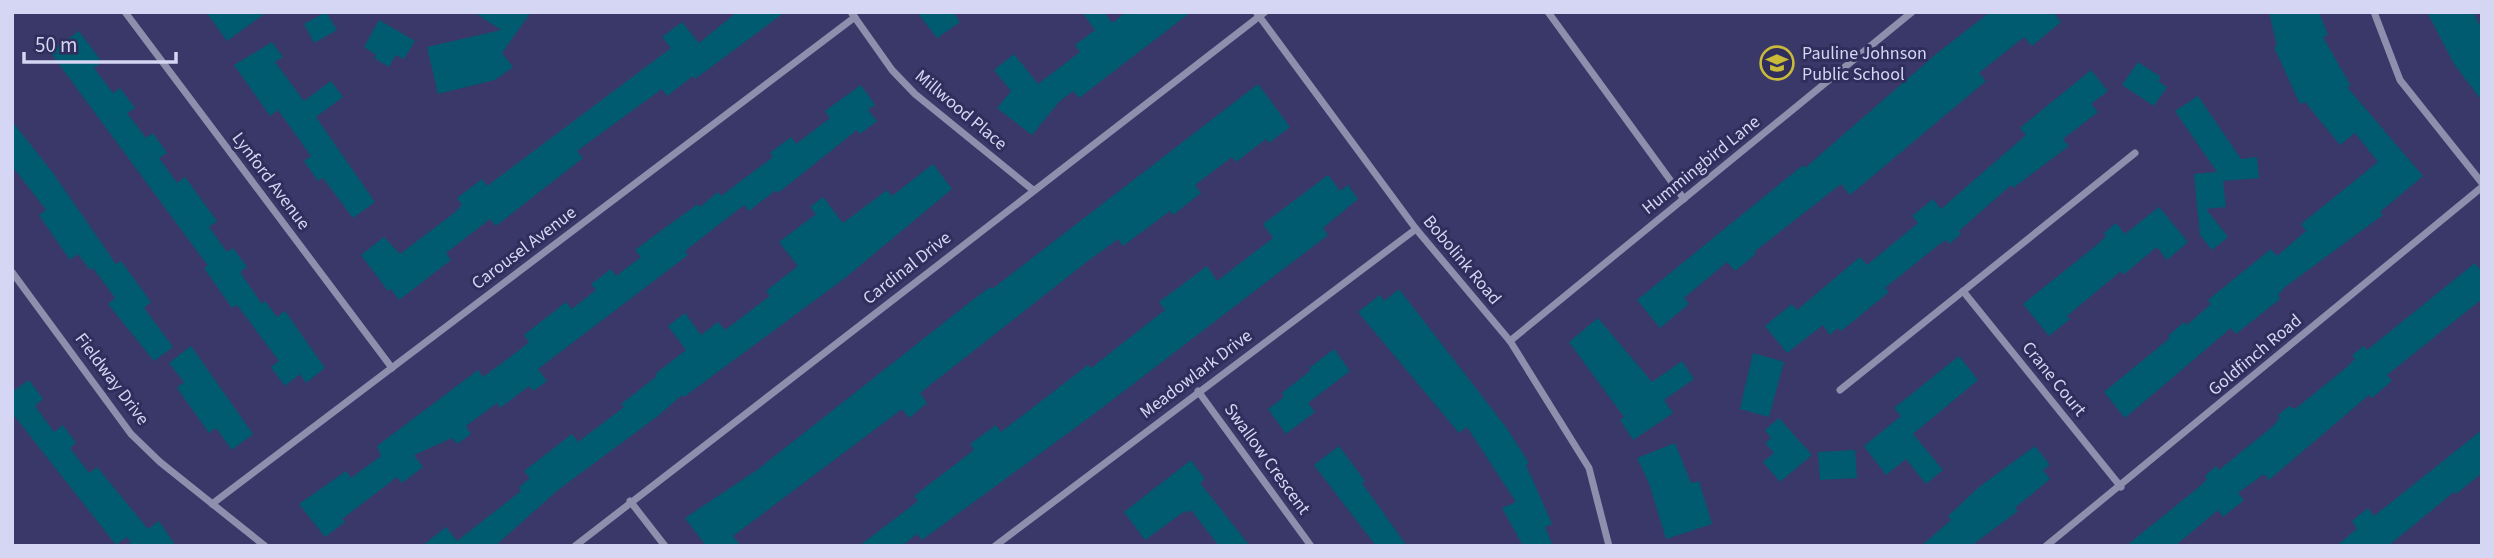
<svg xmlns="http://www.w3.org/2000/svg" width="2494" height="558" font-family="'Source Sans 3',sans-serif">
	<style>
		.building { fill: #005b71 }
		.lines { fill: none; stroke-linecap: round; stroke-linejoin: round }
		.minor { stroke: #8d8fad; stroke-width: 7 }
		.labels { text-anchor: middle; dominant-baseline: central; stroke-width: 6; stroke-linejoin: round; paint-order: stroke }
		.poi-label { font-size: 18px; fill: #d4d6f3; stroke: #2f2e5c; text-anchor: start }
		.street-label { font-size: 18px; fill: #d4d6f3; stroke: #2f2e5c }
	</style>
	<rect width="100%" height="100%" fill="#393868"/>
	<g class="building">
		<path d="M206,12H267L227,41Z"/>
		<path d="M326,12L337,30L314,43L304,24Z"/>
		<path d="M474,12H531L502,53L513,67L495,80L438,94L427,47L501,30Z"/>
		<path d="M737,12H785L695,79L693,76L667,96L662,89L607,129L577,151L583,158L496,226L490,219L446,253L451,260L399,300L391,289L388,291L361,255L384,237L400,254L454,213L462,205L457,198L482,179L487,186L671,48L662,37L682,22L699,43Z"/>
		<path d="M917,12H953L960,22L937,38Z"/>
		<path d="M1082,12H1104L1112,23L1126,12H1191L1079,98L1073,91L1059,102L1032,135L997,108L1011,91L994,70L1014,54L1038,84L1080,52L1075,45L1095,30Z"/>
		<path d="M1990,12H2053L2061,22L2032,46L2024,37L1979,73L1986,81L1850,195L1841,184L1754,252L1756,254L1735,271L1727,262L1684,298L1689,304L1660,328L1637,300L1803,165L1805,168L1936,54Z"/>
		<path d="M2269,12H2319L2328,35L2323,37L2351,86L2347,87L2423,176L2380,212L2383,215L2285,287L2278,295L2280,299L2236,334L2231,328L2125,418L2104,392L2170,338L2168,336L2184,322L2187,325L2211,304L2208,300L2271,249L2277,256L2306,231L2301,224L2378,162L2355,133L2340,145L2305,102L2300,104L2274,47L2277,46Z"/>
		<path d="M2427,12H2473L2482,29V101L2454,64Z"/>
		<path d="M379,20L415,41L404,59L396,55L389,67L374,58L376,55L364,47Z"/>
		<path d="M79,31L102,62L94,68L113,93L120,88L135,108L127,113L146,138L153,133L167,153L159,158L177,183L185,177L217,221L209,227L227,252L233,248L247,267L240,272L262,304L265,301L277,317L285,311L325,368L306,383L300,374L285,386L271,367L279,361L237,305L232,308L204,268L208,266L50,52Z"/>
		<path d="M272,42L283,57L275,62L304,101L331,81L343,97L316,117L375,202L353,218L323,178L318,181L304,161L311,156L286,121L278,110L270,116L234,65Z"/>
		<path d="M2138,62L2161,77L2158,81L2167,87L2154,106L2122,85Z"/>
		<path d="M2091,70L2108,91L2091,104L2098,112L2063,139L2069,146L2013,188L2011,185L1959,231L1961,234L1949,244L1946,240L1937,246L1885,288L1889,292L1841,331L1838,328L1830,335L1823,325L1787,353L1765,326L1792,304L1797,310L1860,257L1867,265L1918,223L1912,216L1933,199L1941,209L2026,135L2020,128Z"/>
		<path d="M1258,84L1290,127L1269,143L1266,139L1236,162L1232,157L1195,185L1201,193L1173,215L1170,211L1123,246L1118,239L1084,264L920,393L927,403L909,418L902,409L733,536L741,546H706L685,518L757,470L970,302L990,287L992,289Z"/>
		<path d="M861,85L875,105L868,110L877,121L860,134L857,130L778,193L776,190L749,211L744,205L685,251L688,255L538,369L547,381L533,391L529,386L500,408L497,403L466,426L471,434L457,444L452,438L414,455L423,467L402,483L397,477L342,519L345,522L325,537L299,504L346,471L351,478L381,456L377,446L478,370L483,377L518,351L529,342L524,335L566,302L572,309L596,290L591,284L611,269L616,276L641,257L635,250L655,235L698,204L700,207L718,192L721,196L773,157L770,153L791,137L796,144L830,118L825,111Z"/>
		<path d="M2198,96L2241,159L2257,157L2259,178L2223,181L2226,207L2206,209L2228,237L2212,250L2200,235L2194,174L2217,172L2175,111Z"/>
		<path d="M12,121L53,173L116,264L121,261L151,302L144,308L173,347L154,361L108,304L115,298L93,268L90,270L78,254L70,260L39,215L46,210L12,166Z"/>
		<path d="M933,164L952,189L845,278L684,397L682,395L658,416L558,490L495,546H422L446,527L457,541L521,491L519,487L530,478L524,471L572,434L578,442L624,407L621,404L657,376L655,374L686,350L668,326L685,313L701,335L718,322L725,330L770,296L766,291L798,266L779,242L816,214L810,207L823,197L843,223L887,190L892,196Z"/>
		<path d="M1328,175L1340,191L1348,185L1358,199L1323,228L1328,235L1094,414L922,540L917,534L902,546H859L918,501L914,496L974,450L970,444L996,425L1001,432L1088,365L1091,368L1165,310L1159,302L1207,266L1217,281L1273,238L1263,224Z"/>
		<path d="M2159,207L2188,242L2167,260L2157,247L2123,275L2121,271L2067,316L2070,319L2049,336L2023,304L2098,244L2106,236L2104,233L2116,223L2125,234Z"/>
		<path d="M2475,263L2482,272V299L2387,375L2392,381L2372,398L2369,395L2269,480L2264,474L2238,493L2244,500L2223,517L2218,510L2175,546H2126L2199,487L2207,479L2205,476L2216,466L2219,470L2272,427L2280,418L2277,416L2289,406L2295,409L2347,367L2355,359L2352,355L2364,346L2367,350Z"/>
		<path d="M1399,289L1506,427L1529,463L1526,465L1552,524L1545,527L1553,546H1523L1502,508L1516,502L1467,427L1459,433L1358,312L1380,295L1384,301Z"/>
		<path d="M1598,318L1652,382L1682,361L1694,379L1664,400L1673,413L1633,440L1620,420L1624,417L1569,342Z"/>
		<path d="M191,346L253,434L232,450L216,428L209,433L177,388L184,382L169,363Z"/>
		<path d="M1334,349L1350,371L1308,403L1315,412L1286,434L1268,409L1284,397L1282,393L1311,370L1309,368Z"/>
		<path d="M1753,353L1784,362L1769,417L1740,409Z"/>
		<path d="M1959,356L1978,380L1913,434L1943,470L1926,484L1906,459L1886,475L1864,446L1901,416L1894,408Z"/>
		<path d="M29,380L43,399L35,406L54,432L63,425L76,443L70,448L89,473L97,467L148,529L159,521L176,546H125L131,542L127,537L116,545L12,413V392Z"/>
		<path d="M1779,418L1812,455L1780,482L1763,462L1774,453L1765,443L1771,438L1765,430Z"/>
		<path d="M2482,430V473L2456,494L2454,492L2388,546H2336L2357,529L2352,521L2368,508L2374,516Z"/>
		<path d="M1675,443L1691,483L1699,481L1712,524L1666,539L1649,483L1637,458Z"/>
		<path d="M1339,446L1365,481L1362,483L1407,546H1376L1314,465Z"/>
		<path d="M2035,446L2050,465L2043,470L2050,479L2015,508L2018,511L1971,546H1921L1951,520L1948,516L1979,487Z"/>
		<path d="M1855,450L1857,478L1820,480L1818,452Z"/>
		<path d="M1191,460L1205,479L1200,483L1250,546H1219L1191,510L1186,513L1185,511L1145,540L1124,512Z"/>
	</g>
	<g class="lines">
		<g class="minor">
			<path d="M125,12L392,368"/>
			<path d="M851,12L892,70L915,94L1033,190"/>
			<path d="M1256,12L1416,229L1510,341L1589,468L1609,546"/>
			<path d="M1548,12L1684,199"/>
			<path d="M2374,12L2400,80L2482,183"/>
			<path d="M12,272L131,434L160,462L265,546"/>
			<path d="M1963,291L2121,487"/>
			<path d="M1510,341L1912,12"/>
			<path d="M1840,390L2135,153"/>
			<path d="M1198,391L1311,546"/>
			<path d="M630,501L665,546"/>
			<path d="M212,504L855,17"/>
			<path d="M575,546L1265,12"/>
			<path d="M995,546L1416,229"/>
			<path d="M2046,546L2482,187"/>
		</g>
	</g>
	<defs>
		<symbol id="school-ring" viewBox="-11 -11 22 22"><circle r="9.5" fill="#2f2e5c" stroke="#caba3a" stroke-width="1.5"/><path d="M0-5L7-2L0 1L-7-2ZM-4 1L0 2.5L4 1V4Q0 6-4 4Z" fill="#caba3a"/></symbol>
	</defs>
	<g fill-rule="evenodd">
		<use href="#school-ring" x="1758" y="44" width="38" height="38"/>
	</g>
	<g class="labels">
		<g class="poi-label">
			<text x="1802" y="53">Pauline Johnson<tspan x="1802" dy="21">Public School</tspan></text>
		</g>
		<g class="street-label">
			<text transform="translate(961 110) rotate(40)">Millwood Place</text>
			<text transform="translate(1701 165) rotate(-39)">Hummingbird Lane</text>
			<text transform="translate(271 181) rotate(53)">Lynford Avenue</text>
			<text transform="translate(524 248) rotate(-37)">Carousel Avenue</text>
			<text transform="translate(1462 260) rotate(50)">Bobolink Road</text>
			<text transform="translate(907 268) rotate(-38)">Cardinal Drive</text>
			<text transform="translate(2255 355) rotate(-40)">Goldfinch Road</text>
			<text transform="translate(1196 374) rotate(-37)">Meadowlark Drive</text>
			<text transform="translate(112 379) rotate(53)">Fieldway Drive</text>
			<text transform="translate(2054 379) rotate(51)">Crane Court</text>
			<text transform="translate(1267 459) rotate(54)">Swallow Crescent</text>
		</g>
	</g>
	<rect width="2494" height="558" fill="none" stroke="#d4d6f3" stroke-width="28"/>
	<path d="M24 52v10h152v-10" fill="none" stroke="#d4d6f3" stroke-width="3.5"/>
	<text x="35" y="52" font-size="21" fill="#d4d6f3" stroke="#2f2e5c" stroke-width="5" paint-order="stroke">50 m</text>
</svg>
